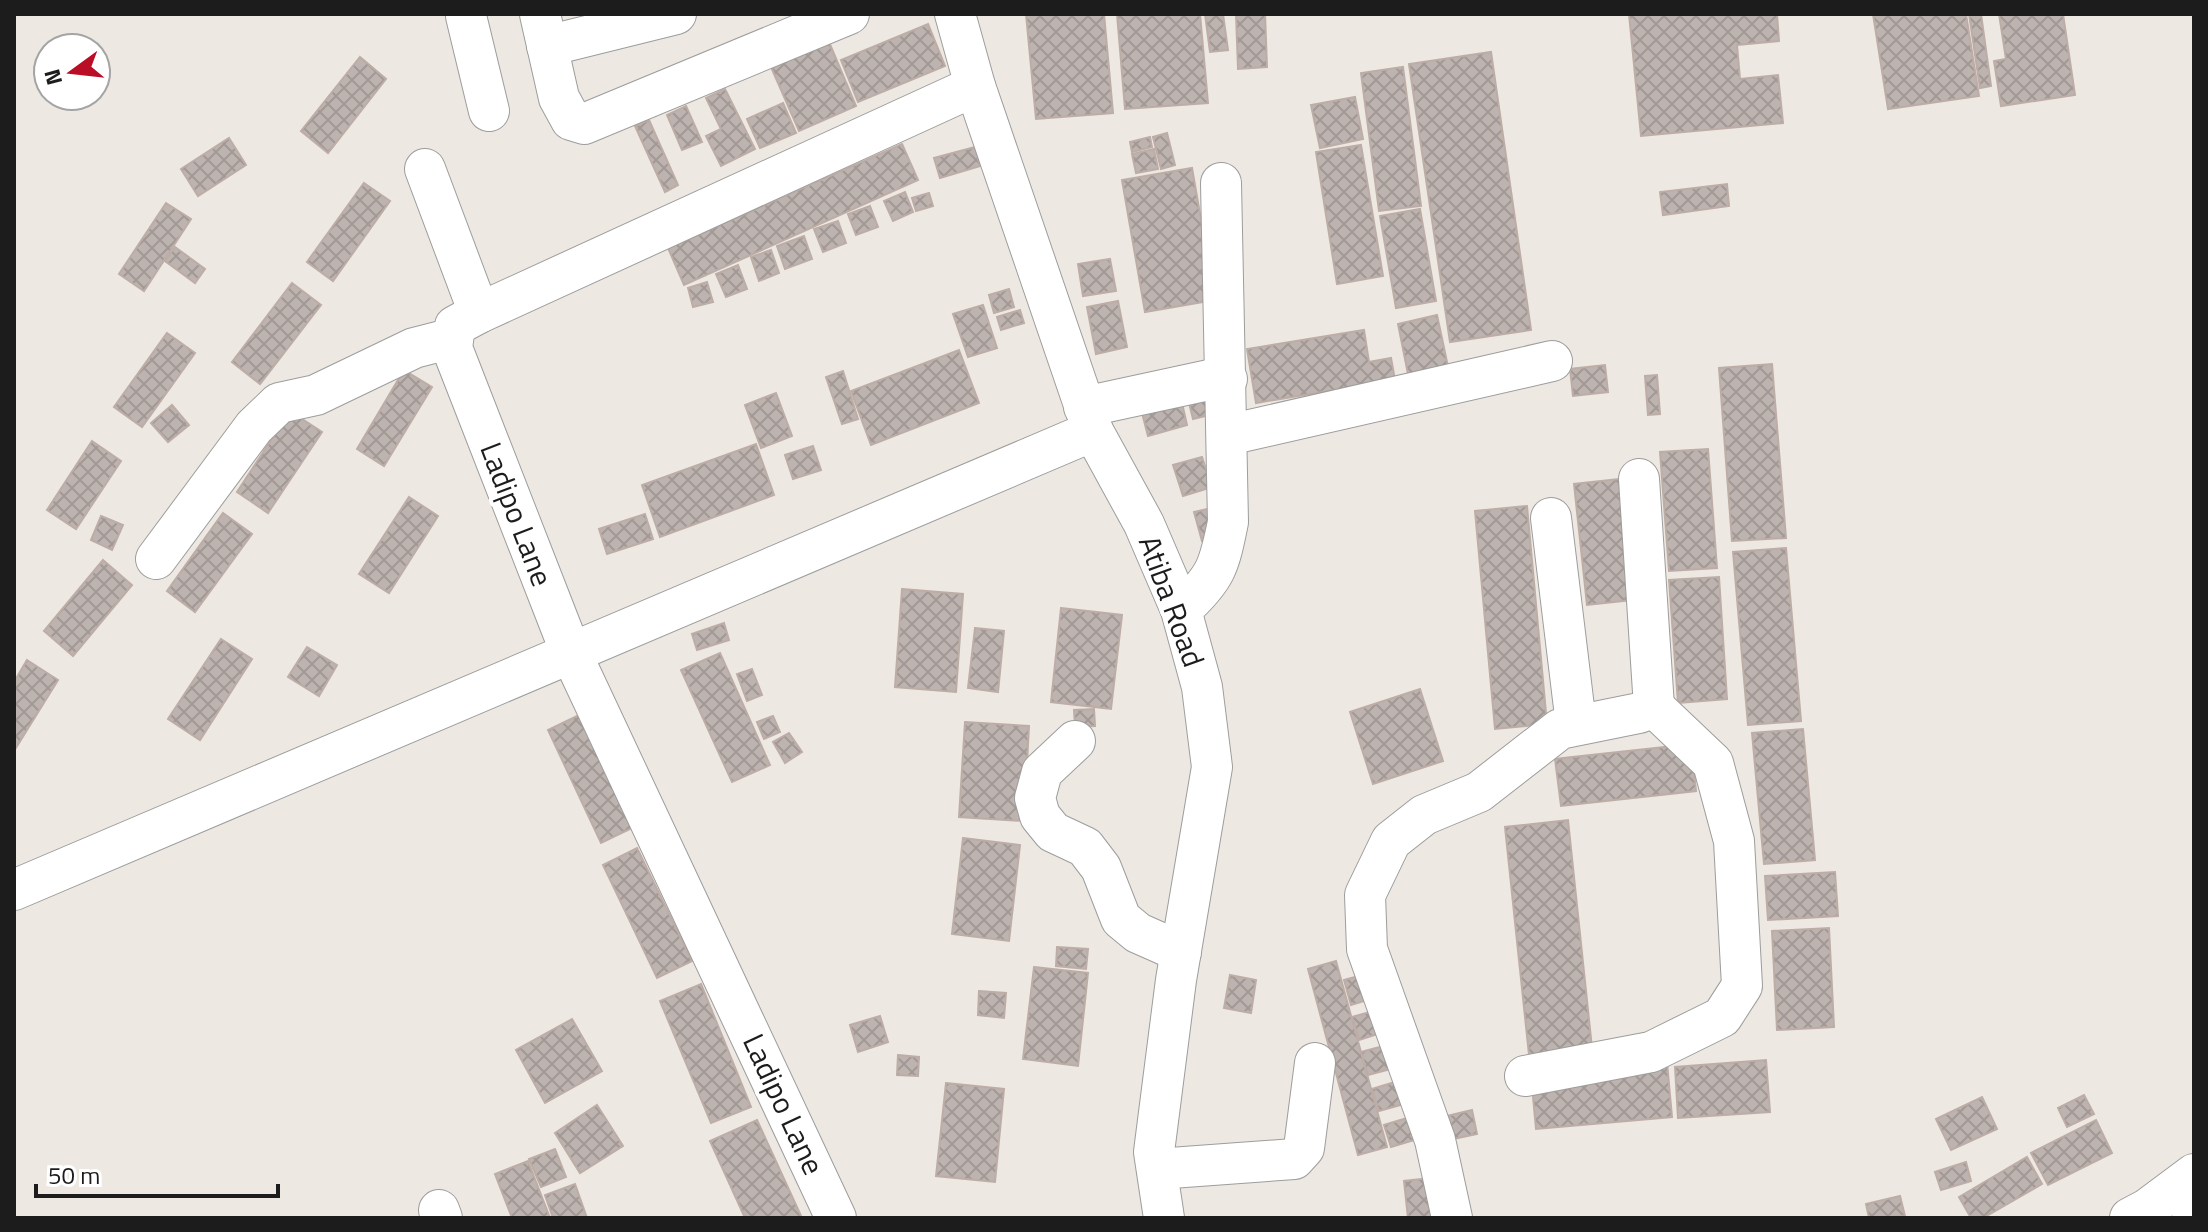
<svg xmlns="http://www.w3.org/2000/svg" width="2208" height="1232" font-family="'Titillium Web',sans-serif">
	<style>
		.building { fill: url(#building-cross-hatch); stroke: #bdada6; stroke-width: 2 }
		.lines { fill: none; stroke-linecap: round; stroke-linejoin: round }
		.minor-casing { stroke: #9d9d9d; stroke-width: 42 }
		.minor { stroke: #fff; stroke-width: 40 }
		.labels { text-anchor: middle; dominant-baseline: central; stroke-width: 8; stroke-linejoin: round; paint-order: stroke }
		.street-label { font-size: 30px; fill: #1c1c1c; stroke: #fff }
	</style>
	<defs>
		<pattern id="building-cross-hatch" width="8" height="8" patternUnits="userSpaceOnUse" patternTransform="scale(2)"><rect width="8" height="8" fill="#bdb3af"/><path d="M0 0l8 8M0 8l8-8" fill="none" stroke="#a29996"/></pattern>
	</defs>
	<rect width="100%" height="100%" fill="#ede8e2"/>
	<g class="building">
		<path d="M1026,14H1104L1113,113L1036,119Z"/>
		<path d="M1117,14H1200L1208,103L1125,109Z"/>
		<path d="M1205,14H1223L1228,50L1210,52Z"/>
		<path d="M1236,14H1265L1267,67L1238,69Z"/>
		<path d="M1629,14H1777L1779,41L1737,45L1740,79L1778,75L1783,123L1641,136Z"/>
		<path d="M1873,14H1966L1979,96L1888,109Z"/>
		<path d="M1969,14H1981L1991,86L1980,88Z"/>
		<path d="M1999,14H2063L2075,95L2001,106L1994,61L2006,59Z"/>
		<path d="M928,24L945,66L858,102L841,60Z"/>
		<path d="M829,42L856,106L799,131L771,67Z"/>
		<path d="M1491,52L1531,330L1450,342L1409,64Z"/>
		<path d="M360,57L386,79L328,153L301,131Z"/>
		<path d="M1403,67L1421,206L1379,211L1361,73Z"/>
		<path d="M725,89L755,149L721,166L706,136L721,129L706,98Z"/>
		<path d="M1355,97L1363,139L1320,148L1311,105Z"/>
		<path d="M783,103L796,133L760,148L747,119Z"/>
		<path d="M686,106L702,142L682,150L667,115Z"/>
		<path d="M649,120L678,185L665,192L635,126Z"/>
		<path d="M1167,133L1175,165L1161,169L1153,137Z"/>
		<path d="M1150,137L1152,147L1132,152L1130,142Z"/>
		<path d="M229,138L246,165L198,196L181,169Z"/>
		<path d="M902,144L918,180L684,285L668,248Z"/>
		<path d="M1361,145L1383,276L1337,284L1316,152Z"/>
		<path d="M975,147L980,166L940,178L934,158Z"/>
		<path d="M1154,149L1158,169L1136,173L1132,154Z"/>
		<path d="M1192,168L1215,300L1145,312L1122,180Z"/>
		<path d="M364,183L390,201L333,281L307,262Z"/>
		<path d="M1727,184L1729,206L1663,215L1660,192Z"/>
		<path d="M905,192L913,212L893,221L884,201Z"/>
		<path d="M929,193L933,206L916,211L912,198Z"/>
		<path d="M166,203L191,219L144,291L119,274Z"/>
		<path d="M870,206L878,227L856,235L848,214Z"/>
		<path d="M1420,209L1436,301L1396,308L1380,216Z"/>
		<path d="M838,221L846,243L823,252L814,229Z"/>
		<path d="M804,236L812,259L785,269L777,246Z"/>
		<path d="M175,247L205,269L195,283L165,261Z"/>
		<path d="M771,250L779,273L759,281L751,257Z"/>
		<path d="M1110,259L1116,291L1083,296L1078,264Z"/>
		<path d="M738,265L747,289L726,297L716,274Z"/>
		<path d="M707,282L713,302L693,307L688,288Z"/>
		<path d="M292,283L321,305L260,384L232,362Z"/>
		<path d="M1009,289L1014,307L994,313L989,295Z"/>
		<path d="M1118,301L1127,347L1096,354L1087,307Z"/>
		<path d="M983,305L997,348L968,357L953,314Z"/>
		<path d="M1020,310L1024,323L1001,330L997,317Z"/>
		<path d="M1437,315L1450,376L1410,384L1398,324Z"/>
		<path d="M1364,330L1369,362L1391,358L1395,380L1256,403L1247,349Z"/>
		<path d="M167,333L195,353L142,427L114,407Z"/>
		<path d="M959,350L979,403L871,445L851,391Z"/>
		<path d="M1772,364L1786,538L1732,541L1719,368Z"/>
		<path d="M1605,365L1608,392L1573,396L1570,369Z"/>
		<path d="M404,370L432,387L384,466L357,449Z"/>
		<path d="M843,371L858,419L842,424L826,377Z"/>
		<path d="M1657,375L1660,414L1648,415L1645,376Z"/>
		<path d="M776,393L792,436L761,448L745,405Z"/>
		<path d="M1218,396L1222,412L1193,419L1189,403Z"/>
		<path d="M1182,403L1187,425L1148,436L1142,413Z"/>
		<path d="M172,405L189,425L168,442L151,423Z"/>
		<path d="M290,411L322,432L268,513L237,492Z"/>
		<path d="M92,441L121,461L76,529L47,510Z"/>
		<path d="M756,444L774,495L660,537L642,485Z"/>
		<path d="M813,446L821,470L793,479L785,455Z"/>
		<path d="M1708,449L1717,568L1669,571L1660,452Z"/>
		<path d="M1202,457L1212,487L1183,496L1173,465Z"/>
		<path d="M1628,478L1641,599L1587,605L1574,484Z"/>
		<path d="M409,497L438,516L389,593L359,574Z"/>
		<path d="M1527,506L1547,724L1495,729L1475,511Z"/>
		<path d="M1212,508L1219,537L1202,541L1194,512Z"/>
		<path d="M223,513L252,534L195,612L167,591Z"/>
		<path d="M645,514L653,539L607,554L599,529Z"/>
		<path d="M101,516L123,525L112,550L91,540Z"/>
		<path d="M1786,548L1801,721L1748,725L1733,552Z"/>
		<path d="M103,560L132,585L73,656L44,631Z"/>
		<path d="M1719,577L1727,699L1678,703L1669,580Z"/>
		<path d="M902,589L963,594L956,692L895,687Z"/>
		<path d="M1061,608L1122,615L1111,709L1051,702Z"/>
		<path d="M724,623L729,640L697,650L692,634Z"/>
		<path d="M975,628L1004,631L998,692L968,688Z"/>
		<path d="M221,639L252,659L200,740L168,719Z"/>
		<path d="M307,647L337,665L319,696L288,677Z"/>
		<path d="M720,653L770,765L732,782L681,670Z"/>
		<path d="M27,660L58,680L14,751V682Z"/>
		<path d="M752,669L762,695L747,701L737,674Z"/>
		<path d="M1420,689L1443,761L1373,784L1350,712Z"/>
		<path d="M1094,709L1095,726L1075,727L1074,710Z"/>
		<path d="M581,714L634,827L601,843L548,730Z"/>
		<path d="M773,716L780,732L764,739L757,722Z"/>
		<path d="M965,722L1029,726L1024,821L959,817Z"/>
		<path d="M1803,729L1815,860L1764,864L1752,733Z"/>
		<path d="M789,733L802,752L785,763L773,742Z"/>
		<path d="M1691,744L1696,791L1561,806L1555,759Z"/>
		<path d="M1568,820L1592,1048L1529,1055L1505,827Z"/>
		<path d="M963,838L1020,845L1009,941L952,934Z"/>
		<path d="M637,848L692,961L657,978L603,865Z"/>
		<path d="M1835,872L1838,916L1768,920L1765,876Z"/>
		<path d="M1829,928L1834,1027L1777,1030L1772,931Z"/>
		<path d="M1057,947L1088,949L1086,969L1056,966Z"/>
		<path d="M1336,961L1387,1147L1358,1155L1308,969Z"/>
		<path d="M1034,967L1088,973L1078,1066L1023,1059Z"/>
		<path d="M1370,973L1377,997L1351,1005L1344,980Z"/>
		<path d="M1230,975L1256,980L1251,1013L1224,1008Z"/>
		<path d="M701,984L751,1107L711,1123L660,1001Z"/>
		<path d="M979,991L1006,993L1004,1018L978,1015Z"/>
		<path d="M1381,1009L1387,1031L1359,1040L1352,1017Z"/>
		<path d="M880,1016L888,1042L858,1052L850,1025Z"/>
		<path d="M572,1019L602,1071L545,1103L516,1050Z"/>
		<path d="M1391,1044L1398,1067L1368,1075L1361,1052Z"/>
		<path d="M898,1055L919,1057L918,1076L897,1075Z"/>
		<path d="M1766,1060L1770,1112L1678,1118L1675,1067Z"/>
		<path d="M1667,1062L1672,1117L1536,1129L1531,1075Z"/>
		<path d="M1398,1081L1404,1104L1379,1111L1372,1089Z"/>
		<path d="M946,1083L1004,1089L995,1182L936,1176Z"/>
		<path d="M2084,1095L2094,1114L2067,1127L2058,1108Z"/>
		<path d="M1982,1097L1997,1129L1951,1150L1936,1119Z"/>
		<path d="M597,1105L623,1146L580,1173L555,1133Z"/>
		<path d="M1472,1110L1477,1134L1453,1139L1447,1116Z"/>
		<path d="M1417,1115L1424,1137L1391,1147L1384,1125Z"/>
		<path d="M757,1120L802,1218H745L710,1141Z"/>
		<path d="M2096,1120L2112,1153L2048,1185L2031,1153Z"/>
		<path d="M555,1149L566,1177L541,1187L529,1159Z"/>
		<path d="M2027,1157L2042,1184L1983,1218H1971L1959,1197Z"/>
		<path d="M528,1161L550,1218H512L495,1174Z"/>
		<path d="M1966,1162L1971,1181L1941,1190L1935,1172Z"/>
		<path d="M1430,1178L1435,1218H1408L1404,1181Z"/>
		<path d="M575,1184L587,1218H553L545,1195Z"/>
		<path d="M1900,1196L1905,1216L1869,1218L1866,1204Z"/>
	</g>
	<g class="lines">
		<defs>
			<g id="minor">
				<path d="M540,14L559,98L571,120L584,124L849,14"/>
				<path d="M955,14L975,86L1093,431L1144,524L1181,610L1202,687L1212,767L1176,980L1154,1152L1164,1218"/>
				<path d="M466,16L489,111"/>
				<path d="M547,46L676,14"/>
				<path d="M425,169L479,313"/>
				<path d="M1084,407L1209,380L1227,379"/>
				<path d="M1228,435L1552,361"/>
				<path d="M1551,518L1576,724"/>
				<path d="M156,559L254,427L279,403L316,395L414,348L453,338"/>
				<path d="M1181,610C1216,578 1219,567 1228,522L1221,183"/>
				<path d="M1075,741L1042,772L1035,798L1040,816L1053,832L1085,847L1101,868L1121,919L1138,933L1181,952"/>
				<path d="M14,890L1093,431"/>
				<path d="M1525,1076L1651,1052L1722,1017L1742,986L1734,841L1713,763L1654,707"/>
				<path d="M1157,1169L1294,1159L1304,1148L1315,1063"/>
				<path d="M439,1210L442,1218"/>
				<path d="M836,1218L571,653L452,348L455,326L479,313L975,86"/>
				<path d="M1452,1218L1435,1140L1367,949L1365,895L1391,841L1424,815L1479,792L1560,729L1639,713L1654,707L1639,479"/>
				<path d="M2130,1218L2147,1209L2194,1174"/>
				<path d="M2192,1218L2194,1217"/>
			</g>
		</defs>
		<use href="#minor" class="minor-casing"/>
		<use href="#minor" class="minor"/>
	</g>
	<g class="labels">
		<g class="street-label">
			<text transform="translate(517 514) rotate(69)">Ladipo Lane</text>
			<text transform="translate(1172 601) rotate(70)">Atiba Road</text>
			<text transform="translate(784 1104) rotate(65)">Ladipo Lane</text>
		</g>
	</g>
	<rect width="2208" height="1232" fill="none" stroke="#1c1c1c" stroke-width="32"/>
	<g transform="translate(72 72) rotate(255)"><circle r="38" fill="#ffffff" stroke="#a4a4a4" stroke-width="2"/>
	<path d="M0-6L14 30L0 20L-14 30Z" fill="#ba0e26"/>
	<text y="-12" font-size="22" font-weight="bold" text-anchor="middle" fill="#1c1c1c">N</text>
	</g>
	<path d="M36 1184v12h242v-12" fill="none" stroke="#1c1c1c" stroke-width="4"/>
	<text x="48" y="1184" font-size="24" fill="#1c1c1c" stroke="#ffffff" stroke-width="6" paint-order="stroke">50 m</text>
</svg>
